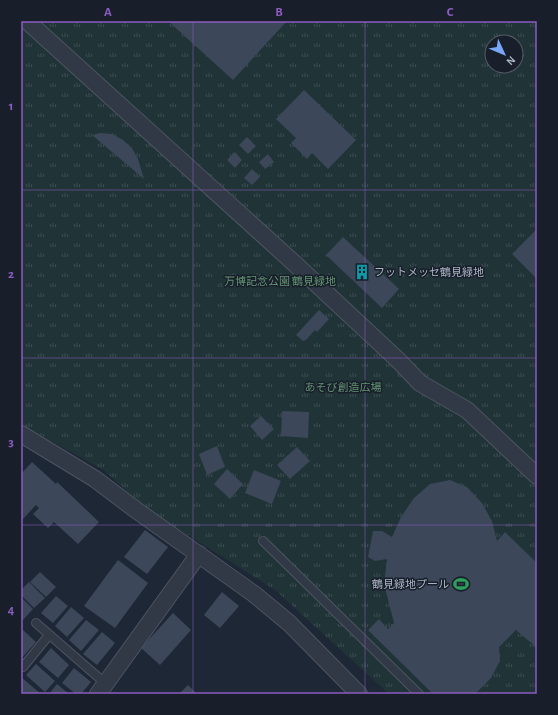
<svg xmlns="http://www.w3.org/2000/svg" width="558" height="715" font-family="'Alegreya Sans','Noto Sans JP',sans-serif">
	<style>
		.park { fill: url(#park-tufts); fill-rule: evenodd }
		.building { fill: #3c4759 }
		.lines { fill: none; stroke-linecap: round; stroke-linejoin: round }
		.lane-casing { stroke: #4c5462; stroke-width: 10 }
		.street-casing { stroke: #4c5462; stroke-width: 18 }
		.lane { stroke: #323946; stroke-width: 8 }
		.street { stroke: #323946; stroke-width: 16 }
		.grid { fill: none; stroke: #8c5cc1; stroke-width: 1; stroke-opacity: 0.55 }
		.labels { text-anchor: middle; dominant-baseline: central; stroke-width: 3; stroke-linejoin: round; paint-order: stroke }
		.poi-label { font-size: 11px; fill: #abb4c4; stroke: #181f2b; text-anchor: start }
		.park-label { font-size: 11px; fill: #639471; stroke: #181f2b }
		.neatline { fill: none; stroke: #8c5cc1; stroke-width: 1.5 }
		.grid-label { font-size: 13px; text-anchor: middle; font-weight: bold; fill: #8c5cc1 }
	</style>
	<defs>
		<pattern id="park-tufts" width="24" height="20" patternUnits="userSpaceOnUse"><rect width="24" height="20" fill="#203337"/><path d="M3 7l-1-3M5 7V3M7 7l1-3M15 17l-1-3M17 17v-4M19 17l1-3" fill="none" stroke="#3e4e52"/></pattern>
	</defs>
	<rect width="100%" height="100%" fill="#1e2736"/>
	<path class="park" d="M21,21H537V694H389L275,590L145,508L105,471L21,424ZM492,42H516V66H492Z"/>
	<g class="building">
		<path d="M168,21H287L233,80Z"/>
		<path d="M304,90L356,140L328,169L312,153L307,159L291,143L296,138L276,119Z"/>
		<path d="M100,133L112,134L123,140L132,148L138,159L144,179L92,135Z"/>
		<path d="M247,137L256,146L248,154L239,145Z"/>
		<path d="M235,152L242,160L235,168L227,160Z"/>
		<path d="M268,154L274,162L265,169L259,162Z"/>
		<path d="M252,169L260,177L252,185L244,178Z"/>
		<path d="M537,229V279L512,254Z"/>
		<path d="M343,237L399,289L382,308L326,255Z"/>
		<path d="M319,310L329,319L317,332L315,330L306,340L303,341L296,335Z"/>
		<path d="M282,411L309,412L308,438L281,436Z"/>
		<path d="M261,416L274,429L262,440L250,426Z"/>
		<path d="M217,446L225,467L207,475L199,454Z"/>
		<path d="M297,447L310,461L290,479L277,465Z"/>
		<path d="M32,462L56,484L57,482L99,522L78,544L54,522L48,528L33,514L39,508L36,505L21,521V474Z"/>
		<path d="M227,469L243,484L230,499L214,484Z"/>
		<path d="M254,470L281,481L272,504L245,493Z"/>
		<path d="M450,480L467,487L482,503L492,521L497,541L505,532L537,563V648L516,630L499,647L500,661L491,678L475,694H433L368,630L379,619L388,629L394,623L386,592L385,576L387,559L375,561L368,557L373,531H382L392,537L401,517L414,498L430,484Z"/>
		<path d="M145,530L168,547L147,574L124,557Z"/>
		<path d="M118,560L148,583L115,628L84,606Z"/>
		<path d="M40,572L56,587L46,597L30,582Z"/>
		<path d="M29,582L45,598L34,608L21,595V590Z"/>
		<path d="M222,592L239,606L220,628L204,615Z"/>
		<path d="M56,596L68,606L53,623L41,613Z"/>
		<path d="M21,597L33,609L23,620L21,618Z"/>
		<path d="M71,607L84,618L67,637L55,626Z"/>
		<path d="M173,613L191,630L160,665L141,648Z"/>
		<path d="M86,620L99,630L81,651L69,640Z"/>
		<path d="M23,630L36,642L21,659V632Z"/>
		<path d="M102,632L115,643L97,665L83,654Z"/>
		<path d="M51,648L69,665L58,678L39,662Z"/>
		<path d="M36,664L55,681L45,692L26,675Z"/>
		<path d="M74,668L91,682L81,694H76L62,683Z"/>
		<path d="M21,677L41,694H21Z"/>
		<path d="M57,684L69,694H49Z"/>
		<path d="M188,685L197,694H179Z"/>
	</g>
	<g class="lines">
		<defs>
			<g id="lane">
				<path d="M263,541L419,694"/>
				<path d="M36,623L106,684"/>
				<path d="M23,667L49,635"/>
			</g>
			<g id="street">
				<path d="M27,21L294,263L398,360L420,383L467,410L537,476"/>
				<path d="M21,434L95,479L136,510L254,594L289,623L359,694"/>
				<path d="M98,694L199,554"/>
			</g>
		</defs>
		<use href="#lane" class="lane-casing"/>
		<use href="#street" class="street-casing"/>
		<use href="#lane" class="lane"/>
		<use href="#street" class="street"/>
	</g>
	<path class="grid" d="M193,21V694M365,21V694M21,190H537M21,358H537M21,525H537"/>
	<defs>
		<symbol id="building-bare" viewBox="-9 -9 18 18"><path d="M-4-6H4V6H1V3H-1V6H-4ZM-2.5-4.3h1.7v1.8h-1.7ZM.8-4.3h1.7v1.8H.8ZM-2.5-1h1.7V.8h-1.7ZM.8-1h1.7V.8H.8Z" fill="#0f9aa8" stroke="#181f2b" stroke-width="2.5" paint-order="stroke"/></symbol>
		<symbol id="stadium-bare" viewBox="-9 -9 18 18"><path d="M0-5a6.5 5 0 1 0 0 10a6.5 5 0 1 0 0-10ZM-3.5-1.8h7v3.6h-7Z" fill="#2e9e5b" stroke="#181f2b" stroke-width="2.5" paint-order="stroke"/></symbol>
	</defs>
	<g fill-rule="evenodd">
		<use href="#building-bare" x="351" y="261" width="22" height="22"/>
		<use href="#stadium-bare" x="450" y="573" width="22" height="22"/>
	</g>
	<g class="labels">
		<g class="poi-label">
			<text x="374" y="272">フットメッセ鶴見緑地</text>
			<text x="449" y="584" text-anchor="end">鶴見緑地プール</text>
		</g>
		<g class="park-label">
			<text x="280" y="281">万博記念公園 鶴見緑地</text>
			<text x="343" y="387">あそび創造広場</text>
		</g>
	</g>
	<rect width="558" height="715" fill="none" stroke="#181f2b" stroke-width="44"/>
	<g transform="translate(504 54) rotate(134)"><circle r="19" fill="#181f2b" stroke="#535b68"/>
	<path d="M0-3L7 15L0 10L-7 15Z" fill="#7aa6fa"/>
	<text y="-6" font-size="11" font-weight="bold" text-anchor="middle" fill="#abb4c4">N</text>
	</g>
	<rect x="22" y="22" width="514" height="671" class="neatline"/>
	<g class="grid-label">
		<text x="108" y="16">A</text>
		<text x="279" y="16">B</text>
		<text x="450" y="16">C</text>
		<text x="11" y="110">1</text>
		<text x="11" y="278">2</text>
		<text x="11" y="446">3</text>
		<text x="11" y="614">4</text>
	</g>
</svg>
